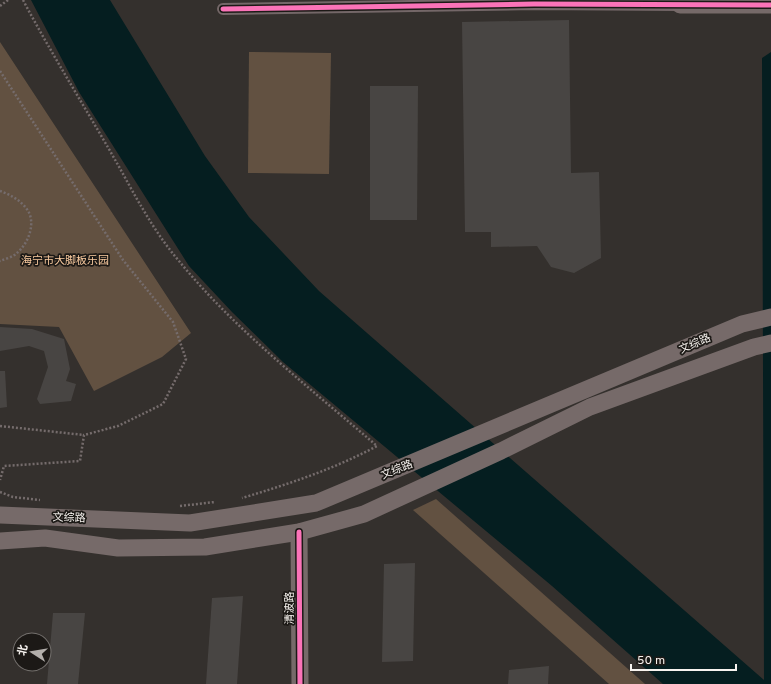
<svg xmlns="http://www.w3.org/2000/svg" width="771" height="684" font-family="Overpass,'Noto Sans SC',sans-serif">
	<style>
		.green { fill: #625141 }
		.water { fill: #051e20 }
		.building { fill: #484543 }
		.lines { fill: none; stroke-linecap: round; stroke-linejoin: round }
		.path { stroke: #756c6c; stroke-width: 2.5; stroke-dasharray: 2 2; stroke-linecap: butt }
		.street { stroke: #746768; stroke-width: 12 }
		.secondary { stroke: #766a69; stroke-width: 17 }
		.cycleway-casing { stroke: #1c1916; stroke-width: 8 }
		.cycleway { stroke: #fb73b8; stroke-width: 5 }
		.labels { text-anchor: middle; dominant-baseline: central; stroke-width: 3.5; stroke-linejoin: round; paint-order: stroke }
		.park-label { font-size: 11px; fill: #fbcca0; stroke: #1c1916 }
		.street-label { font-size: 11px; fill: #f7f3ef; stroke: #1c1916 }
	</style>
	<rect width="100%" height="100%" fill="#34302d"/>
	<g class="green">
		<path d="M0,42L191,333L162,357L94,391L59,327L0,324Z"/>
		<path d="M249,52L331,53L329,174L248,173Z"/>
		<path d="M436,499L645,684H609L413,510Z"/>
	</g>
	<path class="water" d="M31,0H110L205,156L249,217L319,291L764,680L762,58L771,52V684H663L552,586L283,362L232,312L189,266L79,92Z"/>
	<g class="building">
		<path d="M569,20L571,173L599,172L601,258L574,273L551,267L537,246L491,247V232H465L462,22Z"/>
		<path d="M370,86H418L417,220H370Z"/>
		<path d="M0,327L32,329L64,339L70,369L66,381L76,384L71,401L40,404L37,399L48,367L44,351L29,346L0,351Z"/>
		<path d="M0,371H5L7,407L0,408Z"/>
		<path d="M415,563L413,661L382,662L384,564Z"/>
		<path d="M243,596L237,684H206L212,598Z"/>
		<path d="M53,613H85L78,684H47Z"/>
		<path d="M549,666L548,684H508L509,670Z"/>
	</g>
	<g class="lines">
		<g class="path">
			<path d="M23,0C49,49 78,96 106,144C129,183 149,226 179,261C235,330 310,388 377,446C334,469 289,484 242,498"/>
			<path d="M0,6L8,0"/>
			<path d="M0,71L123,260L173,322L186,359L163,404L118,426L84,435L80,461L4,466L0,480"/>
			<path d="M0,191C9,194 20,200 26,208C37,221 29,243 17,253C13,257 5,259 0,261"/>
			<path d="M0,426L84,435"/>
			<path d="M0,492L13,497L40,500"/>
			<path d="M180,506L215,502"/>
		</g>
		<path class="street" d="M223,9L534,4L680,5"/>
		<g class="secondary">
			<path d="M680,5H771"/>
			<path d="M0,515L190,523L316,503L742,324L771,317"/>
			<path d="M299,532L300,684"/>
			<path d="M0,541L45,538L118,548L205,547L299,532L364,514L501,451L590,407L754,347L771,343"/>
		</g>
		<defs>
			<g id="cycleway">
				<path d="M223,9L534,4L771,5"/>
				<path d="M299,532L300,684"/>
			</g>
		</defs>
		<use href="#cycleway" class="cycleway-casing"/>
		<use href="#cycleway" class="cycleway"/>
	</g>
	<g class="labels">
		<g class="park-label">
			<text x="65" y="261">海宁市大脚板乐园</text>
		</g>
		<g class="street-label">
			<text transform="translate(695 344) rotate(-23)">文综路</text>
			<text transform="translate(397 470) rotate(-22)">文综路</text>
			<text transform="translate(69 518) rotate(2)">文综路</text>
			<text transform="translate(290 608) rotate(-90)">清波路</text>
		</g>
	</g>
	<g transform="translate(32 652) rotate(282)"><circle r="19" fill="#1c1916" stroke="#74706d"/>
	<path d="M0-3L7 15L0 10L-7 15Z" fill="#b3afab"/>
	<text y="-6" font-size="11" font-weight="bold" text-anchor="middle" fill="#f7f3ef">北</text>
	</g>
	<path d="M631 664v6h105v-6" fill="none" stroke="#f7f3ef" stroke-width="2"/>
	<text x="637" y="664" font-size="12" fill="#f7f3ef" stroke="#1c1916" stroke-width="3" paint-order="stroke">50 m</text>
</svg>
